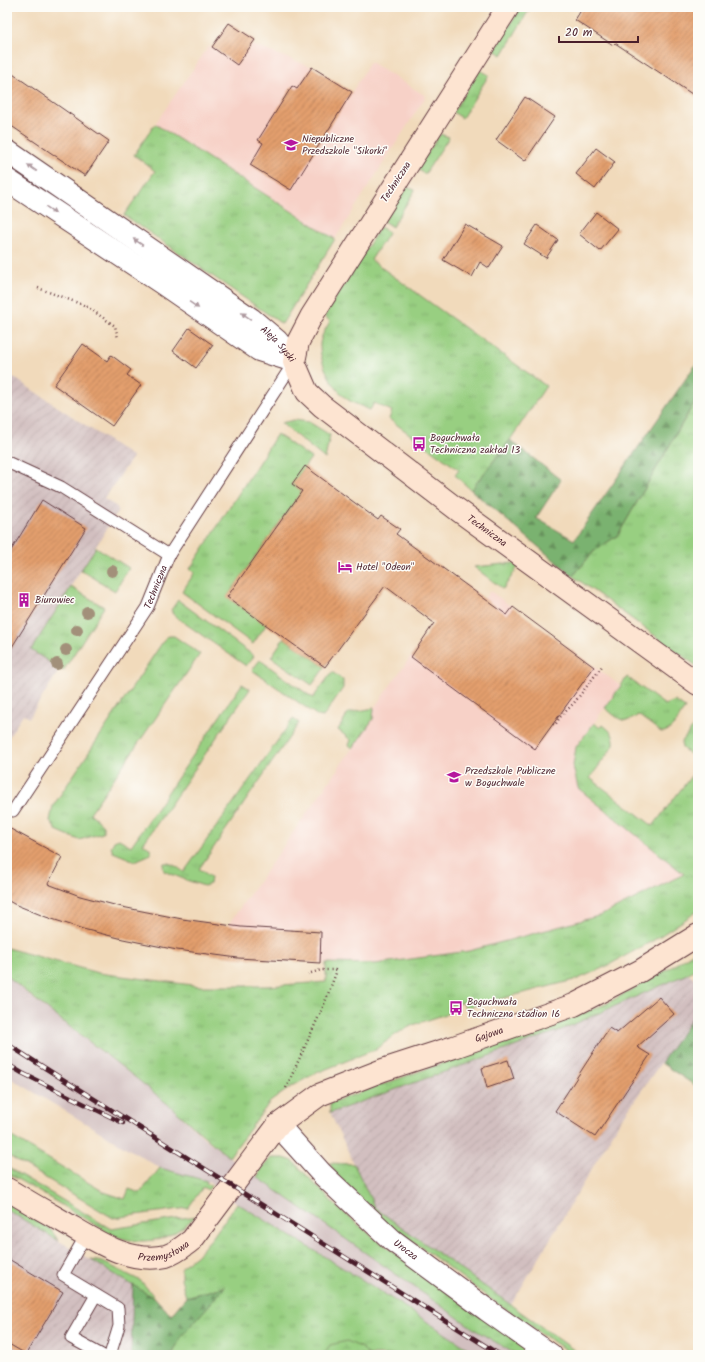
<svg xmlns="http://www.w3.org/2000/svg" width="705" height="1362" font-family="Kalam,sans-serif">
	<style>
		.built { fill: #f7d1c7 }
		.industrial { fill: url(#industrial-furrows) }
		.railway { fill: #d2bfc0 }
		.grass { fill: url(#grass-tufts); stroke: #717756 }
		.forest { fill: url(#forest-firs); stroke: #62684d }
		.wetland { fill: url(#wetland-marsh); stroke: #717756 }
		.building { fill: url(#building-hatch) }
		.lines { fill: none; stroke-linecap: round; stroke-linejoin: round }
		.lane-casing { stroke: #633b41; stroke-width: 13 }
		.street-casing { stroke: #633b41; stroke-width: 24 }
		.secondary-casing { stroke: #633b41; stroke-width: 24 }
		.path { stroke: #633b41; stroke-width: 2.5; stroke-dasharray: 1 3; stroke-linecap: butt }
		.lane { stroke: #fff; stroke-width: 11 }
		.street { stroke: #fff; stroke-width: 22 }
		.secondary { stroke: #fde4d1; stroke-width: 22 }
		.rail-casing { stroke: #4a1f2b; stroke-width: 4.5 }
		.rail { stroke: #fdfcf7; stroke-width: 3; stroke-dasharray: 9; stroke-linecap: butt }
		.tree { fill: #a2907a }
		.oneway { fill: #ae9aa0 }
		.labels { text-anchor: middle; dominant-baseline: central; stroke-width: 3; stroke-linejoin: round; paint-order: stroke }
		.poi-label { font-size: 10px; fill: #4a1f2b; stroke: #fdfcf7; text-anchor: start }
		.street-label { font-size: 10px; fill: #4a1f2b; stroke: #fdfcf7 }
	</style>
	<defs>
		<pattern id="industrial-furrows" width="10" height="10" patternUnits="userSpaceOnUse"><rect width="10" height="10" fill="#d2bfc0"/><path d="M-1 1l2-2M0 10L10 0M9 11l2-2" fill="none" stroke="#b6a4a5"/></pattern>
		<pattern id="grass-tufts" width="24" height="20" patternUnits="userSpaceOnUse"><rect width="24" height="20" fill="#98cf81"/><path d="M3 7l-1-3M5 7V3M7 7l1-3M15 17l-1-3M17 17v-4M19 17l1-3" fill="none" stroke="#84b170"/></pattern>
		<pattern id="forest-firs" width="22" height="20" patternUnits="userSpaceOnUse"><rect width="22" height="20" fill="#7ab26f"/><path d="M5 1l3.5 6h-7zM16 11l3.5 6h-7z" fill="#66905b"/></pattern>
		<pattern id="wetland-marsh" width="20" height="14" patternUnits="userSpaceOnUse"><rect width="20" height="14" fill="#98cf81"/><path d="M1 5h8M5 5V1M11 12h8M15 12V8" fill="none" stroke="#84b170"/></pattern>
		<pattern id="building-hatch" width="6" height="6" patternUnits="userSpaceOnUse"><rect width="6" height="6" fill="#e39f6d"/><path d="M-1 1l2-2M0 6l6-6M5 7l2-2" fill="none" stroke="#ba815a"/></pattern>
	</defs>
	<rect width="100%" height="100%" fill="#fdfcf7"/>
	<filter id="ink" filterUnits="userSpaceOnUse"><feTurbulence type="fractalNoise" baseFrequency=".025" numOctaves="2"/><feDisplacementMap in="SourceGraphic" scale="8" xChannelSelector="R" yChannelSelector="G"/><feConvolveMatrix kernelMatrix="1 2 1 2 8 2 1 2 1" color-interpolation-filters="sRGB"/></filter>
	<filter id="wash" filterUnits="userSpaceOnUse"><feTurbulence type="fractalNoise" baseFrequency=".012" numOctaves="4" result="noise"/><feDisplacementMap in="SourceGraphic" scale="16" xChannelSelector="R" yChannelSelector="G"/><feGaussianBlur stdDeviation="0.9" result="paint"/><feColorMatrix in="noise" values="0 0 0 0 0 0 0 0 0 0 0 0 0 0 0 0 0 1.4 0 .05"/><feComposite in="paint" operator="in"/></filter>
	<g filter="url(#wash)">
		<rect width="100%" height="100%" fill="#f1dabb"/>
		<g class="built">
			<path d="M252,45L312,67L352,92L370,62L426,96L335,239L155,124L209,46L237,65Z"/>
			<path d="M490,591L621,686L576,747L578,788L684,874L602,915L469,951L375,964L320,963L321,932L281,930L228,925L373,719L374,708L434,624L484,599Z"/>
		</g>
		<g class="industrial">
			<path d="M7,373L133,457L104,499L117,507L118,511L31,650L60,669L29,718L23,714L7,740Z"/>
			<path d="M687,974L698,980V1010L620,1121L511,1305L375,1208L330,1113L561,1030Z"/>
			<path d="M7,1210L133,1285L131,1355H7Z"/>
		</g>
		<path class="railway" d="M7,976L31,997L165,1101L204,1138L229,1157L477,1331L517,1355H478L377,1289L237,1203L210,1182L160,1168L7,1076Z"/>
		<g class="grass">
			<path d="M521,7H525L529,10L502,55L494,50Z"/>
			<path d="M480,70L489,75L462,118L453,112Z"/>
			<path d="M155,124L335,239L282,324L124,215L155,171L134,155Z"/>
			<path d="M440,134L449,137L425,174L417,169Z"/>
			<path d="M406,187L415,190L392,227L383,221Z"/>
			<path d="M380,227L389,232L371,260L546,386L510,440L471,490L455,475L459,470L389,419L392,411L374,403L370,410C364,407 357,405 350,401C334,391 319,363 320,344C321,335 326,329 330,321L324,316Z"/>
			<path d="M698,396V667L573,576L593,552L618,535Z"/>
			<path d="M294,420L309,422L330,435L325,459L281,423Z"/>
			<path d="M277,434L311,458L292,484L302,491L227,597L266,625L253,644L182,592L195,572L190,569Z"/>
			<path d="M96,547L129,568L115,591L81,570Z"/>
			<path d="M514,563L518,567L503,589L474,567Z"/>
			<path d="M71,587L104,607L63,671L31,650Z"/>
			<path d="M178,600L254,656L246,666L176,617L171,610Z"/>
			<path d="M170,636H174L200,654L90,813L103,825V833L79,840L56,830L50,821L53,806L166,637Z"/>
			<path d="M284,638L325,667L312,685L271,657Z"/>
			<path d="M260,660L313,698L332,672L343,680V688L323,717L318,716L252,670Z"/>
			<path d="M627,677L665,705L675,701L685,708C680,716 672,733 661,732L638,715C624,727 617,717 605,708Z"/>
			<path d="M242,684L250,689L143,844L151,849V854L135,861L113,852L111,847L114,841L119,839L131,846Z"/>
			<path d="M374,708L373,719L353,748L349,745L351,740L338,730L348,713Z"/>
			<path d="M293,719L299,723L199,869L211,877L210,884L204,886L186,880L164,871L163,867L164,863C172,862 178,868 184,872Z"/>
			<path d="M698,720V760L682,748L681,743Z"/>
			<path d="M594,723L600,728L603,725C610,731 615,734 614,745L590,778L653,826L698,767V911L654,940L605,967L578,979L465,1008L463,1002L448,1007L449,1013L413,1025L398,1033L376,1049L314,1074L291,1087L270,1102L229,1157C206,1139 186,1119 164,1101C113,1058 58,1020 7,976V948L98,973L200,986H267L326,982V963L375,964L469,951L602,915L684,874L578,788L573,766L576,747Z"/>
			<path d="M698,949V967L687,974L561,1030L330,1113V1103L568,1019L606,1004L670,968Z"/>
			<path d="M7,1134L104,1192L125,1199L129,1189L140,1193L160,1168L207,1181L206,1183L211,1186L208,1190L203,1187L188,1208L113,1218L7,1155Z"/>
			<path d="M271,1158H284L293,1161L337,1207L372,1236L537,1355H517L477,1331L257,1177L262,1168Z"/>
			<path d="M329,1163L354,1164L375,1208L581,1355H573L485,1295L421,1247L387,1224L338,1177Z"/>
			<path d="M7,1167L111,1229L196,1216C190,1221 184,1227 177,1231C157,1244 129,1244 109,1233L7,1173Z"/>
			<path d="M237,1203L377,1289L478,1355H172L181,1337L224,1287L186,1297L181,1279V1267L196,1256L212,1238Z"/>
			<path d="M7,1204L50,1229L59,1241L7,1210Z"/>
			<path d="M91,1260L103,1262L141,1281L157,1300Z"/>
		</g>
		<g class="forest">
			<path d="M698,361V396L618,535L593,552L573,576L471,490L510,440L561,480L536,518L574,540Z"/>
			<path d="M698,1010V1084L696,1086L661,1063Z"/>
			<path d="M133,1285L157,1300L171,1315L186,1297L225,1287L181,1337L172,1355H131Z"/>
		</g>
		<path class="wetland" d="M347,1341L362,1348L369,1355H323L330,1345Z"/>
		<g id="blocks">
			<g class="building">
				<path d="M583,7H698V98L615,43L613,45L575,20Z"/>
				<path d="M229,23L255,40L237,65L212,47Z"/>
				<path d="M312,67L352,92L291,190L250,165L263,143L258,140L292,86L297,89Z"/>
				<path d="M7,70L109,141L85,176L7,123Z"/>
				<path d="M525,97L555,117L525,161L496,140Z"/>
				<path d="M596,148L615,162L595,189L576,174Z"/>
				<path d="M596,212L618,229L600,251L579,234Z"/>
				<path d="M465,224L503,246L489,268L480,262L472,277L443,260Z"/>
				<path d="M537,225L558,240L546,258L524,244Z"/>
				<path d="M189,328L213,345L196,368L173,351Z"/>
				<path d="M83,344L107,361L111,355L131,370L127,375L141,385L112,426L54,385Z"/>
				<path d="M305,466L378,520L381,516L400,529L396,534L507,615L513,607L594,667L535,749L411,657L434,623L385,586L325,667L227,597L302,491L292,484Z"/>
				<path d="M42,500L86,528L7,655V557Z"/>
				<path d="M7,827L62,857L48,884L80,896L122,907L182,919L241,927L321,932L320,963L238,958L177,950L123,939L83,929L46,917L14,904L7,900Z"/>
				<path d="M659,997L674,1014L637,1047L650,1055L595,1137L555,1111L609,1028L617,1033Z"/>
				<path d="M508,1060L514,1079L487,1088L482,1068Z"/>
				<path d="M7,1258L63,1292L26,1354L7,1343Z"/>
			</g>
		</g>
	</g>
	<g filter="url(#ink)">
		<use href="#blocks" fill-opacity="0" stroke="#633b41" stroke-width="1"/>
		<g class="lines">
			<defs>
				<g id="lane">
					<path d="M7,462L61,487L169,555"/>
					<path id="s1" d="M13,811L148,607L169,555L294,362"/>
					<path d="M86,1235L63,1275L118,1308L119,1326L110,1355"/>
					<path d="M96,1295L71,1338L102,1355"/>
				</g>
				<g id="street">
					<path id="s2" d="M7,151L251,319L277,341L294,362"/>
					<path d="M7,180L162,283L259,350L294,361"/>
					<path id="s3" d="M278,1125L322,1174L392,1240L487,1310L551,1355"/>
				</g>
				<g id="secondary">
					<path id="s4" d="M508,7L311,317L298,342L294,362L307,392L322,406L458,510L698,684"/>
					<path id="s5" d="M7,1189C25,1200 44,1211 62,1221C93,1239 129,1265 166,1256C176,1253 184,1246 192,1240L278,1125L319,1095L383,1070L454,1047L574,1005L640,971L698,935"/>
				</g>
			</defs>
			<use href="#lane" class="lane-casing"/>
			<use href="#street" class="street-casing"/>
			<use href="#secondary" class="secondary-casing"/>
			<g class="path">
				<path d="M38,288L86,306L115,326L118,338"/>
				<path d="M553,724L555,725L560,717L574,703L603,665"/>
				<path d="M286,1088L323,1007L336,973L335,970H321L308,974"/>
			</g>
			<use href="#lane" class="lane"/>
			<use href="#street" class="street"/>
			<use href="#secondary" class="secondary"/>
			<defs>
				<g id="rail">
					<path d="M7,1044L500,1355"/>
					<path d="M7,1064L22,1073L123,1123"/>
				</g>
			</defs>
			<use href="#rail" class="rail-casing"/>
			<use href="#rail" class="rail"/>
		</g>
		<g class="tree">
			<circle cx="112" cy="571" r="6"/>
			<circle cx="87" cy="612" r="6"/>
			<circle cx="77" cy="630" r="6"/>
			<circle cx="66" cy="650" r="6"/>
			<circle cx="57" cy="664" r="6"/>
		</g>
		<defs><path id="oneway-solid" d="M-6-.8H1V-3.2L6.5 0L1 3.2V.8H-6Z"/></defs>
		<g class="oneway">
			<use href="#oneway-solid" transform="translate(32 168) rotate(-145)"/>
			<use href="#oneway-solid" transform="translate(51 210) rotate(34)"/>
			<use href="#oneway-solid" transform="translate(138 242) rotate(-146)"/>
			<use href="#oneway-solid" transform="translate(194 305) rotate(35)"/>
			<use href="#oneway-solid" transform="translate(246 316) rotate(-145)"/>
		</g>
	</g>
	<defs>
		<symbol id="school-bare" viewBox="-9 -9 18 18"><path d="M0-5L7-2L0 1L-7-2ZM-4 1L0 2.5L4 1V4Q0 6-4 4Z" fill="#b5179e" stroke="#fdfcf7" stroke-width="2.5" paint-order="stroke"/></symbol>
		<symbol id="bus-bare" viewBox="-9 -9 18 18"><path d="M-5-6H5V4H4V6H2V4H-2V6H-4V4H-5ZM-3.5-4V0h7V-4ZM-3.5 1.2v1.5H-2V1.2ZM2 1.2v1.5H3.5V1.2Z" fill="#b5179e" stroke="#fdfcf7" stroke-width="2.5" paint-order="stroke"/></symbol>
		<symbol id="hotel-bare" viewBox="-9 -9 18 18"><path d="M-6-4.5h1.5V1H6V5H4.5V3h-9V5H-6ZM-4 0a1.8 1.8 0 1 1 3.6 0ZM.5 0V-2.5h3Q6-2.5 6 0Z" fill="#b5179e" stroke="#fdfcf7" stroke-width="2.5" paint-order="stroke"/></symbol>
		<symbol id="building-bare" viewBox="-9 -9 18 18"><path d="M-4-6H4V6H1V3H-1V6H-4ZM-2.5-4.3h1.7v1.8h-1.7ZM.8-4.3h1.7v1.8H.8ZM-2.5-1h1.7V.8h-1.7ZM.8-1h1.7V.8H.8Z" fill="#b5179e" stroke="#fdfcf7" stroke-width="2.5" paint-order="stroke"/></symbol>
	</defs>
	<g fill-rule="evenodd">
		<use href="#school-bare" x="281" y="135" width="20" height="20"/>
		<use href="#bus-bare" x="409" y="434" width="20" height="20"/>
		<use href="#hotel-bare" x="335" y="557" width="20" height="20"/>
		<use href="#building-bare" x="14" y="590" width="20" height="20"/>
		<use href="#school-bare" x="444" y="767" width="20" height="20"/>
		<use href="#bus-bare" x="446" y="998" width="20" height="20"/>
	</g>
	<g class="labels">
		<g class="poi-label">
			<text x="302" y="139">Niepubliczne<tspan x="302" dy="12">Przedszkole "Sikorki"</tspan></text>
			<text x="430" y="438">Boguchwała<tspan x="430" dy="12">Techniczna zakład 13</tspan></text>
			<text x="356" y="567">Hotel "Odeon"</text>
			<text x="35" y="600">Biurowiec</text>
			<text x="465" y="771">Przedszkole Publiczne<tspan x="465" dy="12">w Boguchwale</tspan></text>
			<text x="467" y="1002">Boguchwała<tspan x="467" dy="12">Techniczna stadion 16</tspan></text>
		</g>
		<g class="street-label">
			<text transform="translate(396 182) rotate(-57)">Techniczna</text>
			<text stroke="none"><textPath href="#s2" startOffset="333">Aleja Syski</textPath></text>
			<text stroke="none"><textPath href="#s4" startOffset="676">Techniczna</textPath></text>
			<text stroke="none"><textPath href="#s1" startOffset="266">Techniczna</textPath></text>
			<text stroke="none"><textPath href="#s5" startOffset="582">Gajowa</textPath></text>
			<text stroke="none"><textPath href="#s5" startOffset="175">Przemysłowa</textPath></text>
			<text stroke="none"><textPath href="#s3" startOffset="179">Urocza</textPath></text>
		</g>
	</g>
	<rect width="705" height="1362" fill="none" stroke="#fdfcf7" stroke-width="24"/>
	<path d="M559 36v6h79v-6" fill="none" stroke="#4a1f2b" stroke-width="2"/>
	<text x="565" y="36" font-size="12" fill="#4a1f2b" stroke="#fdfcf7" stroke-width="3" paint-order="stroke">20 m</text>
</svg>
